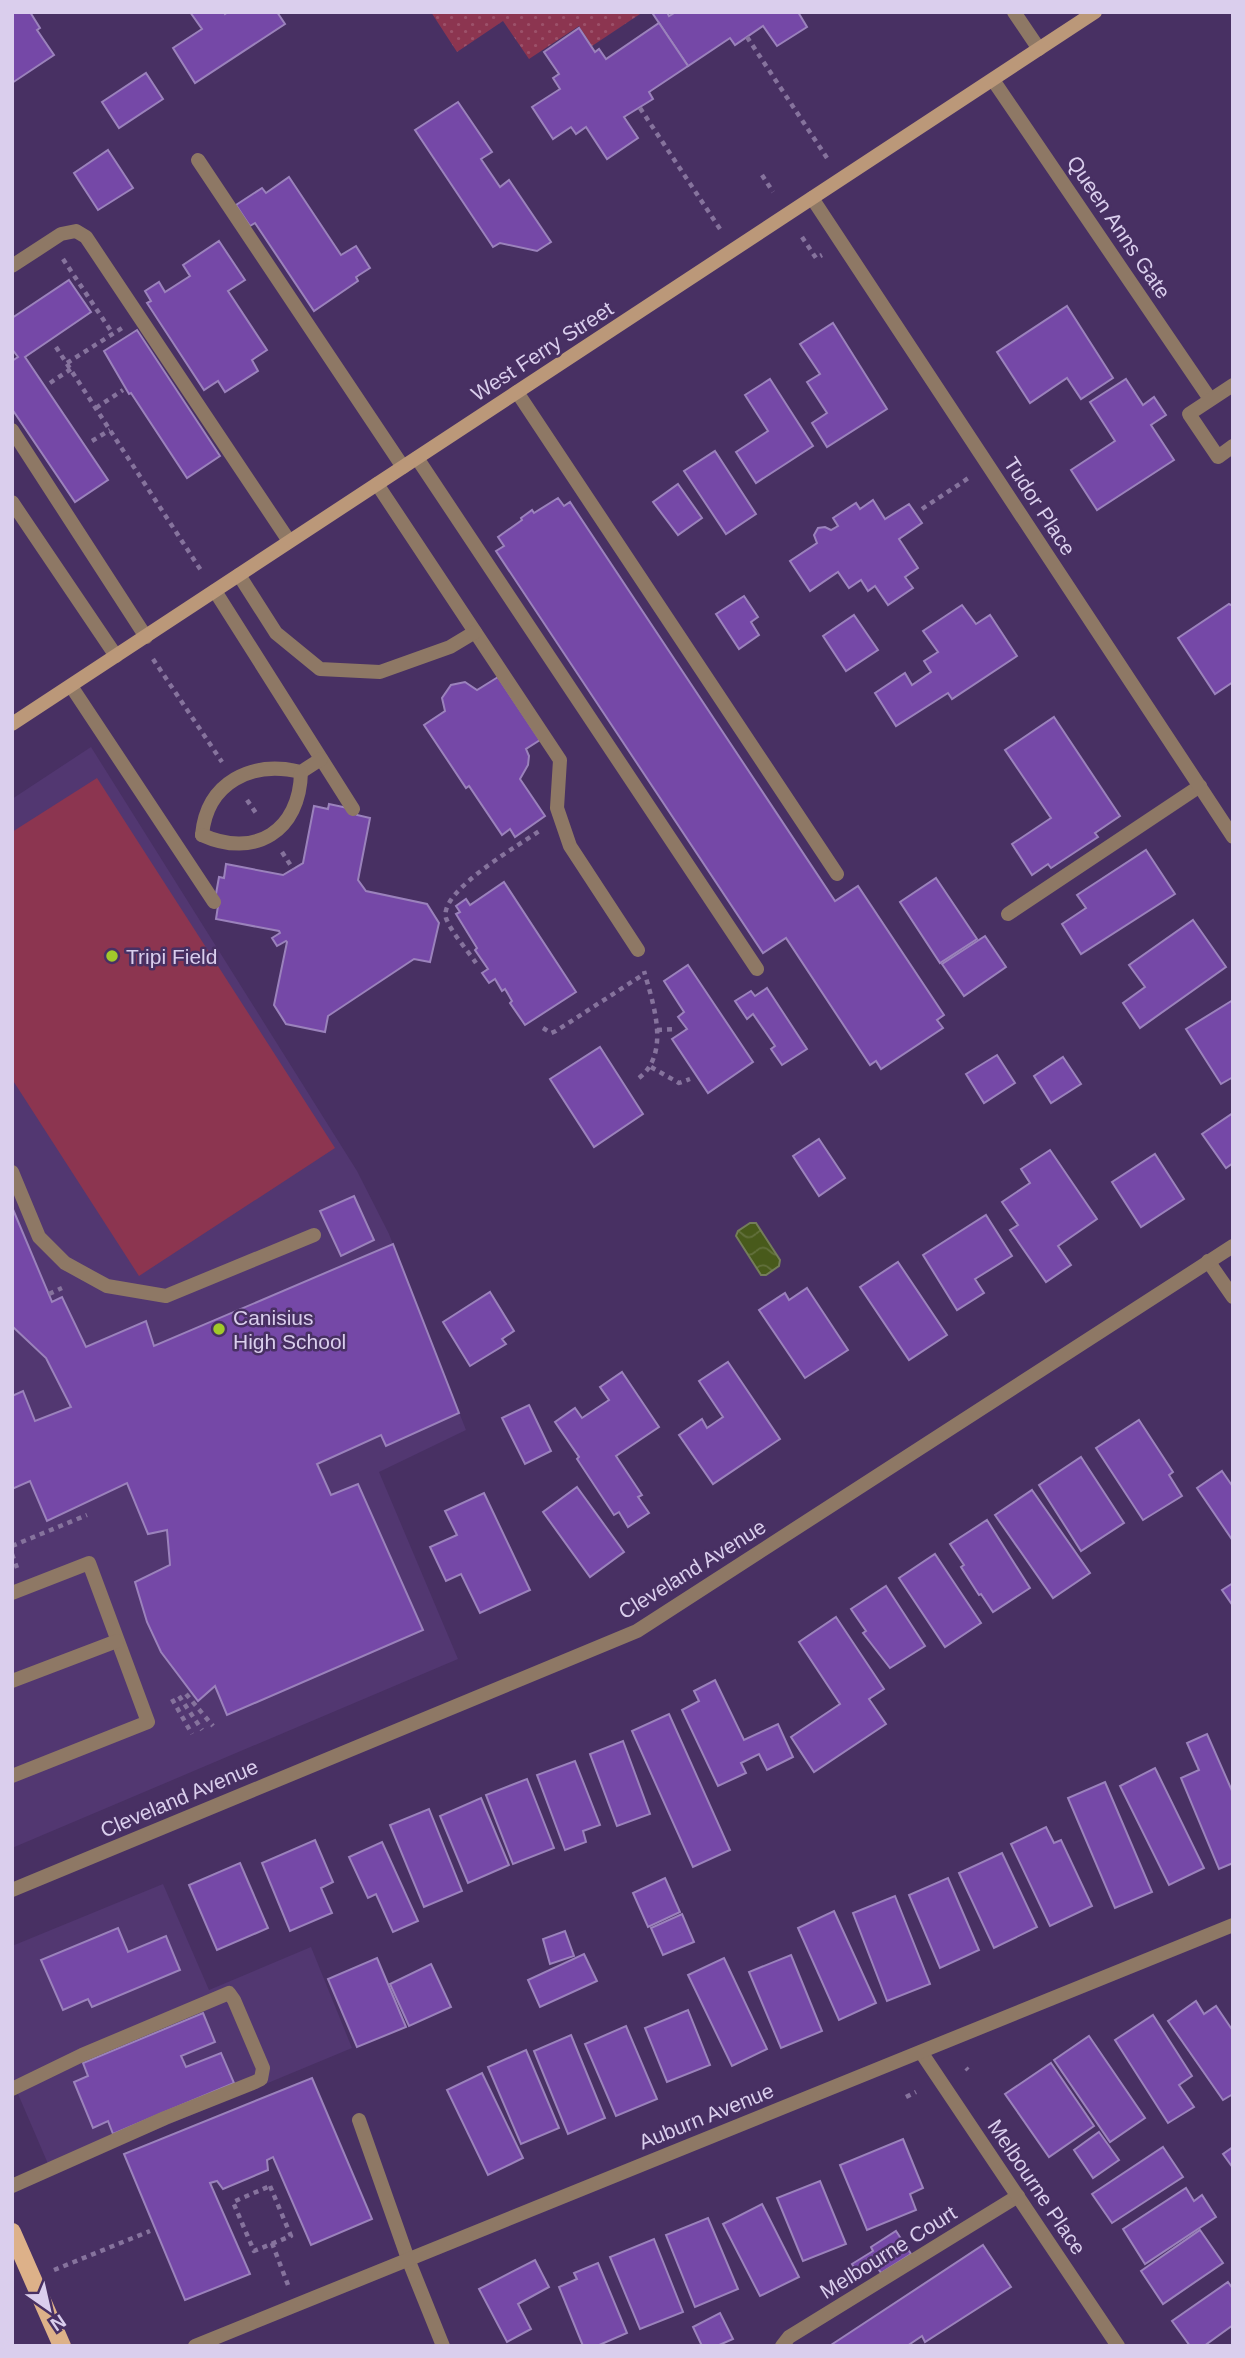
<svg xmlns="http://www.w3.org/2000/svg" width="1245" height="2358" font-family="Helvetica,sans-serif">
	<style>
		.built { fill: #523771 }
		.garden { fill: url(#garden-dots) }
		.pitch { fill: #8c3550 }
		.water { fill: url(#water-waves); stroke: #747d5a; stroke-width: 2 }
		.building { fill: #7548a7; stroke: #9b82bc; stroke-width: 2 }
		.lines { fill: none; stroke-linecap: round; stroke-linejoin: round }
		.path { stroke: #86739d; stroke-width: 4.5; stroke-dasharray: 5 5; stroke-linecap: butt }
		.lane { stroke: #8e7865; stroke-width: 14 }
		.street { stroke: #8e7865; stroke-width: 14 }
		.secondary { stroke: #bb9879; stroke-width: 14 }
		.primary { stroke: #ddb189; stroke-width: 18 }
		.poi-dot { fill: #a1c92a; stroke: #483063; stroke-width: 2.5 }
		.labels { text-anchor: middle; dominant-baseline: central; stroke-width: 5; stroke-linejoin: round; paint-order: stroke }
		.street-label { font-size: 21px; fill: #daceed; stroke: #483063 }
		.poi-label { font-size: 21px; fill: #daceed; stroke: #483063; text-anchor: start }
	</style>
	<defs>
		<pattern id="garden-dots" width="8" height="8" patternUnits="userSpaceOnUse" patternTransform="scale(1.75)"><rect width="8" height="8" fill="#8c3550"/><path d="M2 2h.1M6 6h.1" fill="none" stroke="#9c516a" stroke-width="1.8" stroke-linecap="round"/></pattern>
		<pattern id="water-waves" width="16" height="10" patternUnits="userSpaceOnUse" patternTransform="scale(1.75)"><rect width="16" height="10" fill="#485a1b"/><path d="M0 5q4-4 8 0t8 0" fill="none" stroke="#62703c"/></pattern>
	</defs>
	<rect width="100%" height="100%" fill="#483063"/>
	<g class="built">
		<path d="M91,747L357,1171L389,1234L466,1430L379,1472L458,1659L12,1848V799Z"/>
		<path d="M163,1884L209,1990L311,1947L352,2048L52,2173L12,2080V1946Z"/>
	</g>
	<path class="garden" d="M431,12H643L592,46L579,26L529,59L503,21L457,52Z"/>
	<path class="pitch" d="M97,778L335,1148L139,1276L12,1079V832Z"/>
	<path class="water" d="M750,1223H756L780,1260L779,1266L766,1275H761L736,1236L738,1231Z"/>
	<g class="building">
		<path d="M12,12H30L40,28L37,30L54,55L12,83Z"/>
		<path d="M190,12H224L225,14L228,12H277L285,24L195,83L173,48L202,29Z"/>
		<path d="M656,12H667L669,16L676,12H798L807,27L777,46L763,26L735,45L730,38L688,66L653,14Z"/>
		<path d="M659,23L688,66L649,92L653,99L624,117L638,138L607,159L586,127L576,134L571,127L553,139L532,107L560,89L553,78L559,74L544,52L579,28L595,52L599,49L606,59Z"/>
		<path d="M146,73L163,99L119,128L102,102Z"/>
		<path d="M458,102L492,152L481,159L500,187L509,180L551,242L537,251L500,243L493,247L415,130Z"/>
		<path d="M108,150L133,188L98,210L74,173Z"/>
		<path d="M289,177L341,255L356,246L370,268L356,277L358,281L314,311L255,223L250,226L236,205L262,188L266,193Z"/>
		<path d="M219,241L245,280L228,291L267,350L252,360L258,371L225,392L218,381L204,390L147,303L151,301L145,291L159,282L165,292L190,276L183,265Z"/>
		<path d="M69,280L91,312L25,357L108,480L75,502L12,409V361L18,357L12,349V318Z"/>
		<path d="M1067,306L1113,378L1081,399L1067,378L1030,403L997,352Z"/>
		<path d="M833,323L887,409L827,447L812,423L827,413L807,382L820,374L800,344Z"/>
		<path d="M137,330L220,456L187,478L131,393L129,394L104,351Z"/>
		<path d="M770,379L813,446L756,483L736,452L768,431L745,395Z"/>
		<path d="M1126,379L1143,405L1154,397L1166,415L1151,425L1174,460L1097,510L1071,470L1115,441L1090,402Z"/>
		<path d="M715,451L756,514L726,534L684,471Z"/>
		<path d="M678,484L702,518L678,535L653,502Z"/>
		<path d="M558,498L564,506L570,502L835,901L858,886L944,1015L937,1020L943,1028L881,1069L876,1061L870,1065L786,938L763,953L496,551L504,546L498,537L522,520L521,518L532,510L534,513Z"/>
		<path d="M873,500L885,519L909,504L922,523L899,539L918,568L905,577L913,588L888,605L875,586L868,591L861,580L849,588L838,572L810,591L790,561L817,543L814,535L818,528L825,527L831,530L838,526L833,518L856,503L860,509Z"/>
		<path d="M744,596L758,617L751,622L759,635L739,649L716,614Z"/>
		<path d="M1229,604L1233,606V682L1215,694L1178,638Z"/>
		<path d="M962,605L976,624L990,615L1017,656L952,699L948,693L896,726L875,693L905,673L912,685L931,672L924,661L938,652L923,631Z"/>
		<path d="M854,615L878,650L846,671L823,636Z"/>
		<path d="M498,677L540,740L526,749L529,756L528,765L520,779L545,816L515,837L510,829L502,835L469,786L466,788L424,725L445,711L442,698L451,685L465,682L477,690Z"/>
		<path d="M1054,717L1120,816L1095,833L1098,837L1051,868L1048,864L1032,875L1012,844L1051,818L1005,750Z"/>
		<path d="M329,804L357,810V815L370,818L358,880L366,891L427,904L439,923L430,962L414,959L328,1016L325,1032L286,1024L274,1005L287,942L286,941L277,946L272,938L280,933L279,931L216,919L218,906L214,905L219,877L224,878L226,864L283,875L303,863L314,806L328,809Z"/>
		<path d="M1146,850L1175,894L1081,954L1062,924L1086,908L1077,895Z"/>
		<path d="M936,878L977,939L940,963L900,902Z"/>
		<path d="M504,882L576,992L525,1025L510,1003L512,1001L505,989L502,991L495,979L489,983L482,973L488,969L475,950L477,948L456,914L460,912L456,906L466,899L470,905Z"/>
		<path d="M1193,920L1226,967L1140,1028L1123,1003L1145,987L1129,965Z"/>
		<path d="M985,936L1006,967L964,996L942,964Z"/>
		<path d="M688,965L753,1062L708,1093L672,1039L687,1029L678,1017L684,1012L664,981Z"/>
		<path d="M767,988L807,1049L782,1065L771,1049L775,1046L753,1014L747,1019L735,1001L751,991L755,996Z"/>
		<path d="M1233,1000V1077L1221,1084L1186,1029Z"/>
		<path d="M600,1047L643,1114L594,1147L550,1079Z"/>
		<path d="M997,1055L1015,1083L984,1103L966,1074Z"/>
		<path d="M1063,1057L1081,1084L1051,1103L1034,1076Z"/>
		<path d="M1233,1113V1163L1226,1168L1202,1134Z"/>
		<path d="M819,1139L845,1178L819,1196L793,1156Z"/>
		<path d="M1050,1150L1097,1219L1058,1246L1071,1265L1046,1282L1010,1230L1018,1225L1002,1202L1030,1183L1021,1169Z"/>
		<path d="M1155,1154L1184,1199L1141,1227L1112,1182Z"/>
		<path d="M354,1196L374,1240L341,1256L320,1211Z"/>
		<path d="M12,1207L52,1302L62,1297L86,1347L146,1321L154,1346L393,1244L459,1413L386,1446L381,1435L317,1464L331,1495L358,1484L423,1630L227,1715L215,1686L198,1701L161,1652L147,1622L135,1582L170,1565L167,1530L148,1534L127,1483L47,1521L30,1481L12,1489V1396L23,1391L35,1421L71,1407L46,1358L12,1326Z"/>
		<path d="M986,1215L1012,1256L975,1279L984,1293L957,1310L923,1255Z"/>
		<path d="M898,1262L947,1335L909,1360L860,1287Z"/>
		<path d="M807,1288L848,1350L805,1378L759,1310L785,1293L789,1300Z"/>
		<path d="M490,1292L514,1331L502,1339L506,1344L470,1366L443,1322Z"/>
		<path d="M728,1362L780,1439L713,1484L679,1435L702,1419L707,1428L723,1417L699,1381Z"/>
		<path d="M622,1372L659,1427L616,1456L642,1495L638,1497L649,1513L628,1527L619,1512L614,1515L577,1459L579,1457L555,1422L575,1408L582,1418L609,1400L600,1387Z"/>
		<path d="M529,1405L551,1451L525,1464L502,1418Z"/>
		<path d="M1139,1420L1173,1472L1169,1475L1182,1496L1143,1520L1096,1448Z"/>
		<path d="M1081,1457L1124,1523L1081,1551L1039,1485Z"/>
		<path d="M1222,1471L1233,1487V1541L1197,1488Z"/>
		<path d="M577,1487L624,1552L590,1577L543,1512Z"/>
		<path d="M1032,1490L1090,1573L1053,1598L995,1515Z"/>
		<path d="M484,1493L530,1590L480,1613L461,1574L446,1581L430,1547L457,1535L445,1511Z"/>
		<path d="M987,1520L1030,1588L993,1612L981,1594L979,1595L961,1567L964,1565L950,1544Z"/>
		<path d="M935,1554L981,1623L945,1647L899,1578Z"/>
		<path d="M1233,1583V1606L1222,1590Z"/>
		<path d="M886,1586L925,1646L890,1668L863,1633L866,1631L851,1609Z"/>
		<path d="M836,1617L884,1689L869,1699L886,1724L814,1772L791,1737L840,1704L799,1642Z"/>
		<path d="M715,1680L744,1740L778,1724L793,1757L767,1770L759,1754L741,1763L746,1773L718,1786L682,1710L699,1701L694,1691Z"/>
		<path d="M669,1714L730,1850L693,1867L632,1731Z"/>
		<path d="M1207,1734L1233,1793V1863L1219,1869L1181,1778L1199,1770L1187,1743Z"/>
		<path d="M623,1741L650,1814L617,1826L590,1754Z"/>
		<path d="M575,1761L600,1825L583,1831L586,1842L565,1850L537,1775Z"/>
		<path d="M1155,1768L1204,1868L1169,1885L1120,1786Z"/>
		<path d="M527,1779L554,1848L513,1864L486,1795Z"/>
		<path d="M1105,1782L1152,1892L1115,1908L1068,1798Z"/>
		<path d="M481,1798L509,1865L468,1883L440,1816Z"/>
		<path d="M429,1809L462,1891L424,1907L390,1825Z"/>
		<path d="M1046,1827L1054,1843L1061,1840L1092,1906L1050,1926L1011,1844Z"/>
		<path d="M315,1840L333,1882L321,1888L332,1913L290,1931L262,1863Z"/>
		<path d="M382,1842L418,1921L393,1932L376,1894L368,1898L349,1857Z"/>
		<path d="M1002,1853L1037,1927L994,1948L959,1873Z"/>
		<path d="M240,1863L268,1928L217,1950L189,1885Z"/>
		<path d="M665,1878L680,1912L648,1927L633,1893Z"/>
		<path d="M948,1878L979,1950L940,1968L909,1895Z"/>
		<path d="M895,1896L930,1984L887,2001L853,1913Z"/>
		<path d="M834,1911L876,2003L839,2020L798,1928Z"/>
		<path d="M682,1914L694,1942L663,1955L651,1928Z"/>
		<path d="M118,1928L128,1952L166,1936L180,1970L92,2007L88,1999L63,2010L41,1960Z"/>
		<path d="M565,1931L574,1956L550,1964L543,1939Z"/>
		<path d="M584,1954L597,1981L540,2007L528,1980Z"/>
		<path d="M791,1955L822,2031L781,2048L749,1972Z"/>
		<path d="M377,1958L406,2027L357,2047L328,1979Z"/>
		<path d="M724,1958L767,2049L732,2066L688,1975Z"/>
		<path d="M431,1964L451,2007L409,2026L390,1984Z"/>
		<path d="M1196,2001L1204,2014L1216,2006L1233,2031V2094L1223,2100L1168,2021Z"/>
		<path d="M688,2010L710,2065L667,2082L645,2028Z"/>
		<path d="M203,2013L215,2042L181,2056L186,2067L221,2053L234,2083L113,2134L108,2121L93,2128L74,2082L88,2076L83,2063Z"/>
		<path d="M1153,2015L1192,2076L1179,2085L1194,2107L1168,2123L1115,2040Z"/>
		<path d="M626,2026L657,2099L616,2116L585,2044Z"/>
		<path d="M571,2035L605,2118L568,2134L534,2051Z"/>
		<path d="M1089,2036L1145,2118L1110,2142L1054,2060Z"/>
		<path d="M526,2050L559,2128L521,2144L488,2067Z"/>
		<path d="M1051,2063L1094,2126L1049,2157L1005,2094Z"/>
		<path d="M482,2073L523,2158L488,2175L447,2090Z"/>
		<path d="M312,2078L372,2219L311,2245L273,2157L267,2160L268,2170L223,2189L217,2181L210,2183L250,2274L185,2300L124,2154Z"/>
		<path d="M1099,2132L1119,2160L1093,2178L1074,2150Z"/>
		<path d="M903,2139L923,2188L910,2194L916,2210L867,2230L840,2165Z"/>
		<path d="M1163,2147L1183,2177L1112,2223L1092,2194Z"/>
		<path d="M1233,2147V2168L1223,2154Z"/>
		<path d="M820,2181L846,2244L803,2261L777,2198Z"/>
		<path d="M1186,2188L1194,2201L1202,2195L1216,2217L1145,2264L1123,2229Z"/>
		<path d="M762,2204L799,2277L760,2296L723,2224Z"/>
		<path d="M708,2218L738,2289L695,2307L666,2235Z"/>
		<path d="M1200,2230L1223,2263L1163,2304L1141,2271Z"/>
		<path d="M896,2231L911,2254L881,2273L871,2258L855,2269L852,2264L873,2251L871,2247Z"/>
		<path d="M654,2239L683,2312L640,2329L610,2257Z"/>
		<path d="M983,2245L1011,2287L925,2342L922,2336L907,2346L831,2345Z"/>
		<path d="M535,2260L549,2287L518,2304L531,2329L507,2342L479,2289Z"/>
		<path d="M598,2263L627,2333L597,2346H583L559,2287L577,2279L574,2273Z"/>
		<path d="M1228,2282L1233,2289V2325L1204,2346H1190L1172,2321Z"/>
		<path d="M720,2313L733,2339L717,2346H702L693,2327Z"/>
	</g>
	<g class="lines">
		<g class="path">
			<path d="M747,37L829,161"/>
			<path d="M640,108L722,232"/>
			<path d="M762,175L773,192"/>
			<path d="M802,237L816,258L822,255"/>
			<path d="M63,259L113,334"/>
			<path d="M56,347L202,572"/>
			<path d="M67,363L122,328"/>
			<path d="M50,383L71,369"/>
			<path d="M96,408L123,390"/>
			<path d="M92,441L110,430"/>
			<path d="M922,509L970,477"/>
			<path d="M153,659L222,762"/>
			<path d="M247,800L258,816"/>
			<path d="M282,852L293,869"/>
			<path d="M476,963C468,951 451,932 446,918C438,891 523,843 542,829"/>
			<path d="M543,1028L551,1033L556,1031L644,974"/>
			<path d="M657,1030L675,1029"/>
			<path d="M651,1067L679,1083L690,1079"/>
			<path d="M639,1078C671,1053 653,1003 644,971"/>
			<path d="M49,1294L62,1288"/>
			<path d="M12,1546L87,1515"/>
			<path d="M12,1554L17,1568"/>
			<path d="M186,1694L213,1726"/>
			<path d="M179,1696L202,1730"/>
			<path d="M172,1699L192,1734"/>
			<path d="M966,2068L968,2070"/>
			<path d="M906,2097L916,2092"/>
			<path d="M270,2186L291,2236L254,2251L233,2202Z"/>
			<path d="M272,2243L288,2285"/>
			<path d="M54,2270L150,2231"/>
		</g>
		<g class="lane">
			<path d="M1014,12L1039,49"/>
			<path d="M993,80L1210,399"/>
			<path d="M198,160L403,467"/>
			<path d="M12,266L61,234L76,231L86,237L289,541"/>
			<path d="M1233,385L1189,414L1218,457L1233,446"/>
			<path d="M517,392L837,874"/>
			<path d="M12,430L146,637"/>
			<path d="M417,458L757,969"/>
			<path d="M377,484L560,760L557,808L570,846L638,950"/>
			<path d="M12,502L116,656"/>
			<path d="M239,575L276,633L320,669L380,672L450,647L475,632"/>
			<path d="M215,591L353,809"/>
			<path d="M71,686L214,902"/>
			<path d="M202,835C207,782 252,760 301,772L321,759"/>
			<path d="M202,835C255,859 300,831 301,772"/>
			<path d="M1008,914L1200,786"/>
			<path d="M12,1172L39,1237L65,1263L107,1286L166,1296L314,1235"/>
			<path d="M1208,1261L1233,1297"/>
			<path d="M12,1593L89,1563L148,1722L12,1776"/>
			<path d="M12,1681L117,1641"/>
			<path d="M12,2089L82,2055L229,1993L234,2000L263,2068L261,2079L255,2082L165,2118L12,2186"/>
			<path d="M359,2120L408,2259L443,2346"/>
			<path d="M782,2346L789,2337L1018,2196"/>
		</g>
		<g class="street">
			<path d="M812,198L1233,837"/>
			<path d="M12,1890L637,1631L1233,1246"/>
			<path d="M921,2052L1118,2346"/>
			<path d="M195,2346L1233,1925"/>
		</g>
		<path class="secondary" d="M12,724L1095,12"/>
		<path class="primary" d="M12,2232L62,2346"/>
	</g>
	<g class="poi-dot">
		<circle cx="112" cy="956" r="7"/>
		<circle cx="219" cy="1329" r="7"/>
	</g>
	<g class="labels">
		<g class="street-label">
			<text transform="translate(1119 227) rotate(56)">Queen Anns Gate</text>
			<text transform="translate(542 351) rotate(-33)">West Ferry Street</text>
			<text transform="translate(1040 506) rotate(57)">Tudor Place</text>
			<text transform="translate(692 1569) rotate(-32)">Cleveland Avenue</text>
			<text transform="translate(179 1798) rotate(-23)">Cleveland Avenue</text>
			<text transform="translate(706 2116) rotate(-22)">Auburn Avenue</text>
			<text transform="translate(1037 2187) rotate(56)">Melbourne Place</text>
			<text transform="translate(888 2252) rotate(-32)">Melbourne Court</text>
		</g>
		<g class="poi-label">
			<text x="126" y="956">Tripi Field</text>
			<text x="233" y="1317">Canisius<tspan x="233" dy="24">High School</tspan></text>
		</g>
	</g>
	<rect width="1245" height="2358" fill="none" stroke="#daceed" stroke-width="28"/>
	<g transform="translate(49 2309) rotate(146)" stroke="#483063" stroke-width="5" paint-order="stroke">
	<path d="M0-5L12 26L0 18L-12 26Z" fill="#daceed"/>
	<text y="-10" font-size="19" font-weight="bold" text-anchor="middle" fill="#daceed">N</text>
	</g>
</svg>
